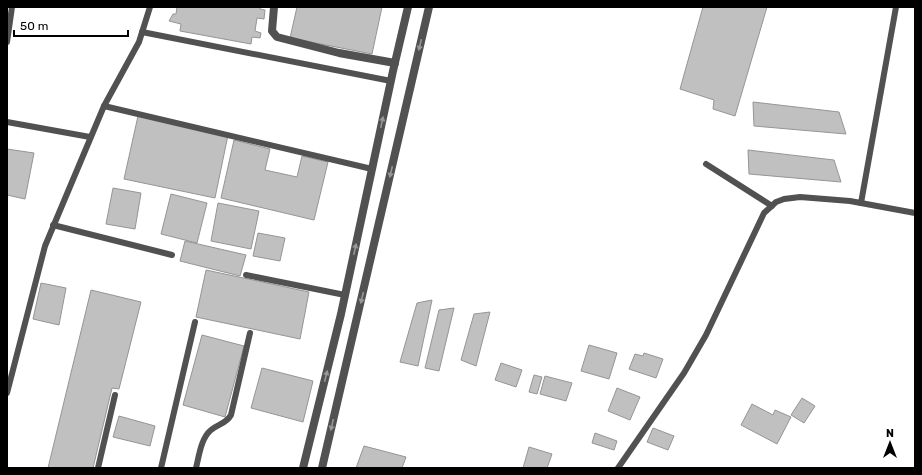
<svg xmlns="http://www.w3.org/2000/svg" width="922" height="475" font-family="Rubik,sans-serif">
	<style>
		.building { fill: #c0c0c0; stroke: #959595 }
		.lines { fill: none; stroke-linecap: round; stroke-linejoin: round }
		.lane { stroke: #515151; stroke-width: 6 }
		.street { stroke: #515151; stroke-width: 8 }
		.oneway { fill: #979797 }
	</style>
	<rect width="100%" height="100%" fill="#fff"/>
	<g class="building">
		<path d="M177,7H260V9L265,10L264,19L257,18L255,31L261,33L260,38L252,37L251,44L180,31L181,24L169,21L173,14H176Z"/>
		<path d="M297,7H382L372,54L290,38Z"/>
		<path d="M703,7H767L735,116L713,109L714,100L680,89Z"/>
		<path d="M753,102L839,112L846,134L754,126Z"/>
		<path d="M138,116L228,135L215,198L124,179Z"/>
		<path d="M234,140L270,149L265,170L297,177L302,156L328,162L314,220L221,198Z"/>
		<path d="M7,149L34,153L25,199L7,195Z"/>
		<path d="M748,150L834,160L841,182L749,174Z"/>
		<path d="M113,188L141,193L135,229L106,224Z"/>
		<path d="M171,194L207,203L197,243L161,234Z"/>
		<path d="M218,203L259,211L251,249L211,241Z"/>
		<path d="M258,233L285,238L280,261L253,256Z"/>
		<path d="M185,241L246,255L240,276L180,261Z"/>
		<path d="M206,270L309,292L300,339L196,317Z"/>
		<path d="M41,283L66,288L59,325L33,319Z"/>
		<path d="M91,290L141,302L119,389L112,388L93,468H48Z"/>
		<path d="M432,300L418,366L400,362L417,303Z"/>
		<path d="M454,308L439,371L425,368L439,310Z"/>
		<path d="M490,312L476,366L461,360L474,314Z"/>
		<path d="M202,335L244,346L225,417L183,405Z"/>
		<path d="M589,345L617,353L609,379L581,371Z"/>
		<path d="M644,353L663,359L656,378L629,369L635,354L643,356Z"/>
		<path d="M501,363L522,370L516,387L495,380Z"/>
		<path d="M262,368L313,381L303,422L251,408Z"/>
		<path d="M534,375L542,377L537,394L529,392Z"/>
		<path d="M545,376L572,383L566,401L540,394Z"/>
		<path d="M617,388L640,397L630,420L608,411Z"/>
		<path d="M802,398L815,406L804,423L791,415Z"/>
		<path d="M752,404L773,415L775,410L791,417L777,444L741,425Z"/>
		<path d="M119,416L155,426L150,446L113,437Z"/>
		<path d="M653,428L674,436L668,450L647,442Z"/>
		<path d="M595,433L617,441L614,450L592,443Z"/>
		<path d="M364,446L406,457L402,468H356Z"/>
		<path d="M529,447L552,454L547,468H523Z"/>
	</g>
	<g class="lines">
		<g class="lane">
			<path d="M142,32L391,81"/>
			<path d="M7,42L12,7"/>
			<path d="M104,106L372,169"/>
			<path d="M7,122L90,137"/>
			<path d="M706,164L772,206"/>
			<path d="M861,203L896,7"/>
			<path d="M53,225L172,255"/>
			<path d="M246,275L345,295"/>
			<path d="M7,393L45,246L104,106L139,42L150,7"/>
			<path d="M98,468L115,395"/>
			<path d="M161,468L195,322"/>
			<path d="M196,468C199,456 201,438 211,430C218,424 226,424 231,415L250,333"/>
			<path d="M618,468L684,373L706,335L764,213L776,202L784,199L800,197L850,201L915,213"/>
		</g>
		<g class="street">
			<path d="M274,7L272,31L277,37L339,53L395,63"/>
			<path d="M303,468L341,314L393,71L408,7"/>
			<path d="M322,468L429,7"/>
		</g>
	</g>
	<defs><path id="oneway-solid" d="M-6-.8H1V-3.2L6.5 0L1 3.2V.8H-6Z"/></defs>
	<g class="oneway">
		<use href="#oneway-solid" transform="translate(420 45) rotate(103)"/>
		<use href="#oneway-solid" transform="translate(382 122) rotate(-78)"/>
		<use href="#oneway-solid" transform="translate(391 172) rotate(103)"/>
		<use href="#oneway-solid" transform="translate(355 249) rotate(-78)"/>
		<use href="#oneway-solid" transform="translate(362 298) rotate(103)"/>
		<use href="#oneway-solid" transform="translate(326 376) rotate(-76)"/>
		<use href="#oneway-solid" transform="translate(332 425) rotate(103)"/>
	</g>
	<rect width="922" height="475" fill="none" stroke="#000000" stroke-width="16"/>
	<g transform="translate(890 443)" stroke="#ffffff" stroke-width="3" paint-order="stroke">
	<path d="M0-3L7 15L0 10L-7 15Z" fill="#000000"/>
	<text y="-6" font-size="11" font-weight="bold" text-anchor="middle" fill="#000000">N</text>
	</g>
	<path d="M14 30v6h114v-6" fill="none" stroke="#000000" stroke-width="2"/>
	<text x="20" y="30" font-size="12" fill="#000000" stroke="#ffffff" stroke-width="3" paint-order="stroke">50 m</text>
</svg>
